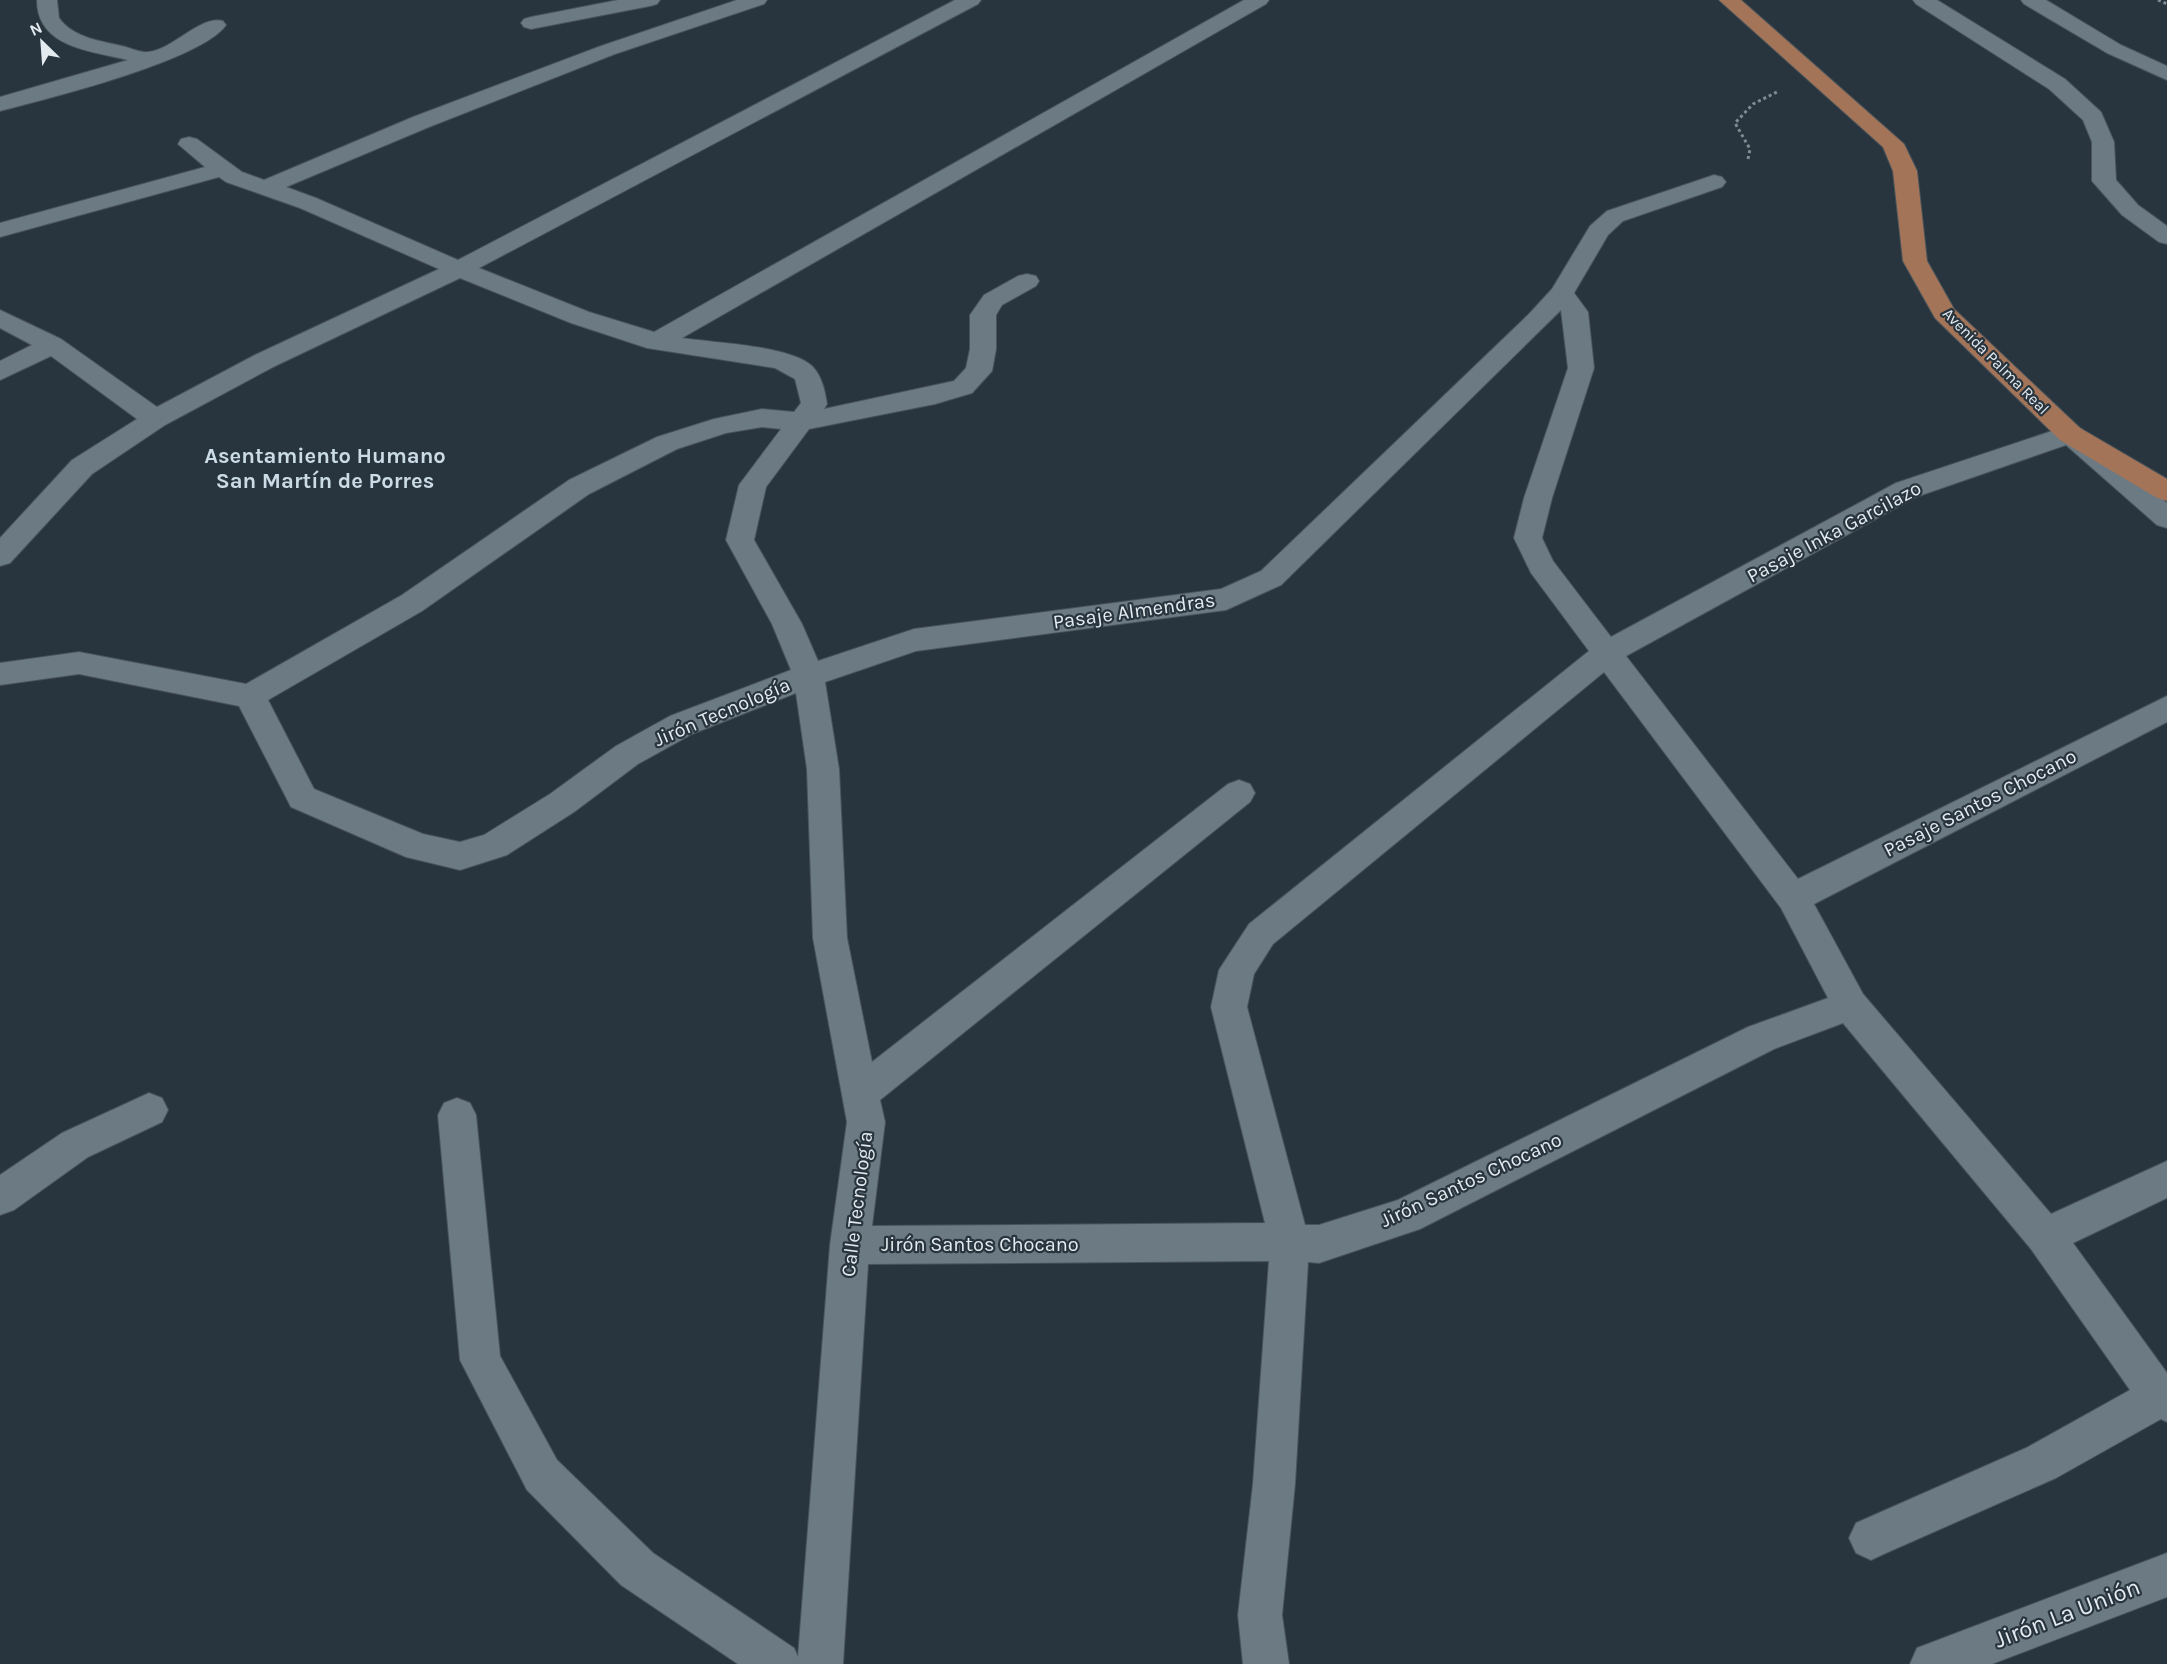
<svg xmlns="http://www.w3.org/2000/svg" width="2167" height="1664" font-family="Karla,sans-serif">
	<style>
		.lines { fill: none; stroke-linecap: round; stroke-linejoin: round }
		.minor-casing { stroke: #48535a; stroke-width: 2 }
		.major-casing { stroke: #48535a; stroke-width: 2 }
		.path { stroke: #818b92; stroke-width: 3; stroke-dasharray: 3 3; stroke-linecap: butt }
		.minor { fill: #6c7a84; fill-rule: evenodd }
		.major { fill: #a37458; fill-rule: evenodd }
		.labels { text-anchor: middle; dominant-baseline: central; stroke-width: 4.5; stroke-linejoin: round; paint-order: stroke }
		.far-street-label { font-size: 16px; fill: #e3ebf1; stroke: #29353e }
		.street-label { font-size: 20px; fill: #e3ebf1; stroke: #29353e }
		.quarter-label { font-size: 22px; font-weight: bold; fill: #ccdce7; stroke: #29353e }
		.near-street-label { font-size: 24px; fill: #e3ebf1; stroke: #29353e }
	</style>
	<rect width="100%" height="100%" fill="#29353e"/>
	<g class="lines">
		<defs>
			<g id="minor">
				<path d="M37,0H57L59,18C74,39 103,41 126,47C132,49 142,53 148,52C173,50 200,15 223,21L226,25C201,61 46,99 0,111V97L128,60C92,51 37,48 37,0Z"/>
				<path d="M618,0H660L657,4L650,6L531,29L524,27L521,23L524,19L531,17Z"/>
				<path d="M737,0H767L764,4L615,54L429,127L286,187L316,198L458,260L955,0H981L978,4L479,268L589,312L654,332L1244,0H1269L1266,4L682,338C712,343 790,345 812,366C822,376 825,391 827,404L824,409L954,381L966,368L970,349V315L984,295L1018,276L1027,274L1036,276L1039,281L1036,286L1002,305L996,315V349L992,371L972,393L935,404L809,429L766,487L754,540L802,624L818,661L914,629L1221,589L1261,571L1529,314L1552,289L1590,226L1607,211L1714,175L1722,177L1726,182L1722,187L1623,221L1608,235L1574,293L1588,312L1594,368L1552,498L1542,538L1553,561L1611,637L1896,483L2070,425L2080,428L2167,503V528L2157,525L2066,445L1916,497L1626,656L1798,879L2167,696V722L1814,904L1863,994L2051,1214L2167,1161V1198L2073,1243L2167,1373V1422L2161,1419L2056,1478L1886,1553L1871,1560L1856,1553L1849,1538L1856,1523L2026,1448L2130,1390L2031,1249L1843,1023L1774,1049L1420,1229L1319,1263L1308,1262L1295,1484L1282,1615L1289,1664H1243L1238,1615L1253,1484L1269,1261L868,1264L843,1664H738L621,1585L527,1490L460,1360L438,1115L444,1103L457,1098L470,1103L476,1115L500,1356L557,1460L653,1553L794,1648L798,1657L830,1245L847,1122L813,938L807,769L796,693L692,734L638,764L574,812L507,855L460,870L406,857L291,807L239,706L79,674L0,685V663L79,652L246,684L402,595L569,480L657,437L714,419L762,409L794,412L801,403L795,379L775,368L647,348L571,323L460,278L273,367L165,425L92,474L10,563L0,566V538L72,460L137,419L51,356L0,380V361L32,345L0,328V310L61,339L157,407L255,355L439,269L300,208L226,182L219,177L0,237V223L205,167L178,144L181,139L189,137L197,139L242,172L264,180L413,117L601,46ZM1561,310L1568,368L1524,498L1514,538L1531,573L1589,651L1249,924L1219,970L1211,1007L1265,1223L872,1226L885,1122L880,1100L1250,802L1255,793L1250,784L1239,780L1228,784L872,1062L847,938L839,769L825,682L916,651L1226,610L1281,585ZM762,427L781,429L739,485L726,540L772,624L791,670L670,716L616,746L550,794L484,835L460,842L423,834L314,789L268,700L422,611L589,494L677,449L726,433ZM1604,672L1781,908L1828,998L1748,1027L1398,1200L1319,1225H1305L1247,1007L1254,974L1273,944Z"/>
				<path d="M1913,0H1937L2065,79L2101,112L2114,142L2116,180L2138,205L2167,226V244L2159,242L2122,215L2092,181V142L2083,120L2049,89L1916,4Z"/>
				<path d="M2021,0H2046L2121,45L2167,66V80L2107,53L2024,4Z"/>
				<path d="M149,1093L162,1098L168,1110L162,1122L88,1157L14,1210L0,1215V1175L62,1133Z"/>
				<path d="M2167,1553V1597L1992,1664H1910L1917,1648Z"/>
			</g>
			<path id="major" d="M1719,0H1741L1904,144L1917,171L1927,261L1954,309L2080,428L2167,479V501L2157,498L2060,440L1935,318L1903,261L1893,171L1883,147Z"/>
		</defs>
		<use href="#minor" class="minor-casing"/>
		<use href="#major" class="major-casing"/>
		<g class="path">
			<path d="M2158,0L2167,4"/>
			<path d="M1748,159L1750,149L1735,123L1753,104L1777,92"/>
		</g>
		<use href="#minor" class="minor"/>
		<use href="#major" class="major"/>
	</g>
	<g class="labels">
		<g class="far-street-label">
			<text transform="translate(1996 361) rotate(45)">Avenida Palma Real</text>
		</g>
		<g class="street-label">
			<text transform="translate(1834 532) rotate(-28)">Pasaje Inka Garcilazo</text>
			<text transform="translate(1134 611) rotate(-8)">Pasaje Almendras</text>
			<text transform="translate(722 712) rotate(-23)">Jirón Tecnología</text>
			<text transform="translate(1980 803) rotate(-27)">Pasaje Santos Chocano</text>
			<text transform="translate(1471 1180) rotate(-25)">Jirón Santos Chocano</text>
			<text transform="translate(857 1204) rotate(-83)">Calle Tecnología</text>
			<text x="980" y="1244">Jirón Santos Chocano</text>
		</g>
		<g class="quarter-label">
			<text x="325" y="456">Asentamiento Humano<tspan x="325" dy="25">San Martín de Porres</tspan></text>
		</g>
		<g class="near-street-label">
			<text transform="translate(2067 1613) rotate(-21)">Jirón La Unión</text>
		</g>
	</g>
	<g transform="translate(42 42) rotate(335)" stroke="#29353e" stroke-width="4.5" paint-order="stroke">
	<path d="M0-4.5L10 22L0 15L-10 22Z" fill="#e3ebf1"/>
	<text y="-9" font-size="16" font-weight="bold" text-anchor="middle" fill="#e3ebf1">N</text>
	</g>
</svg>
